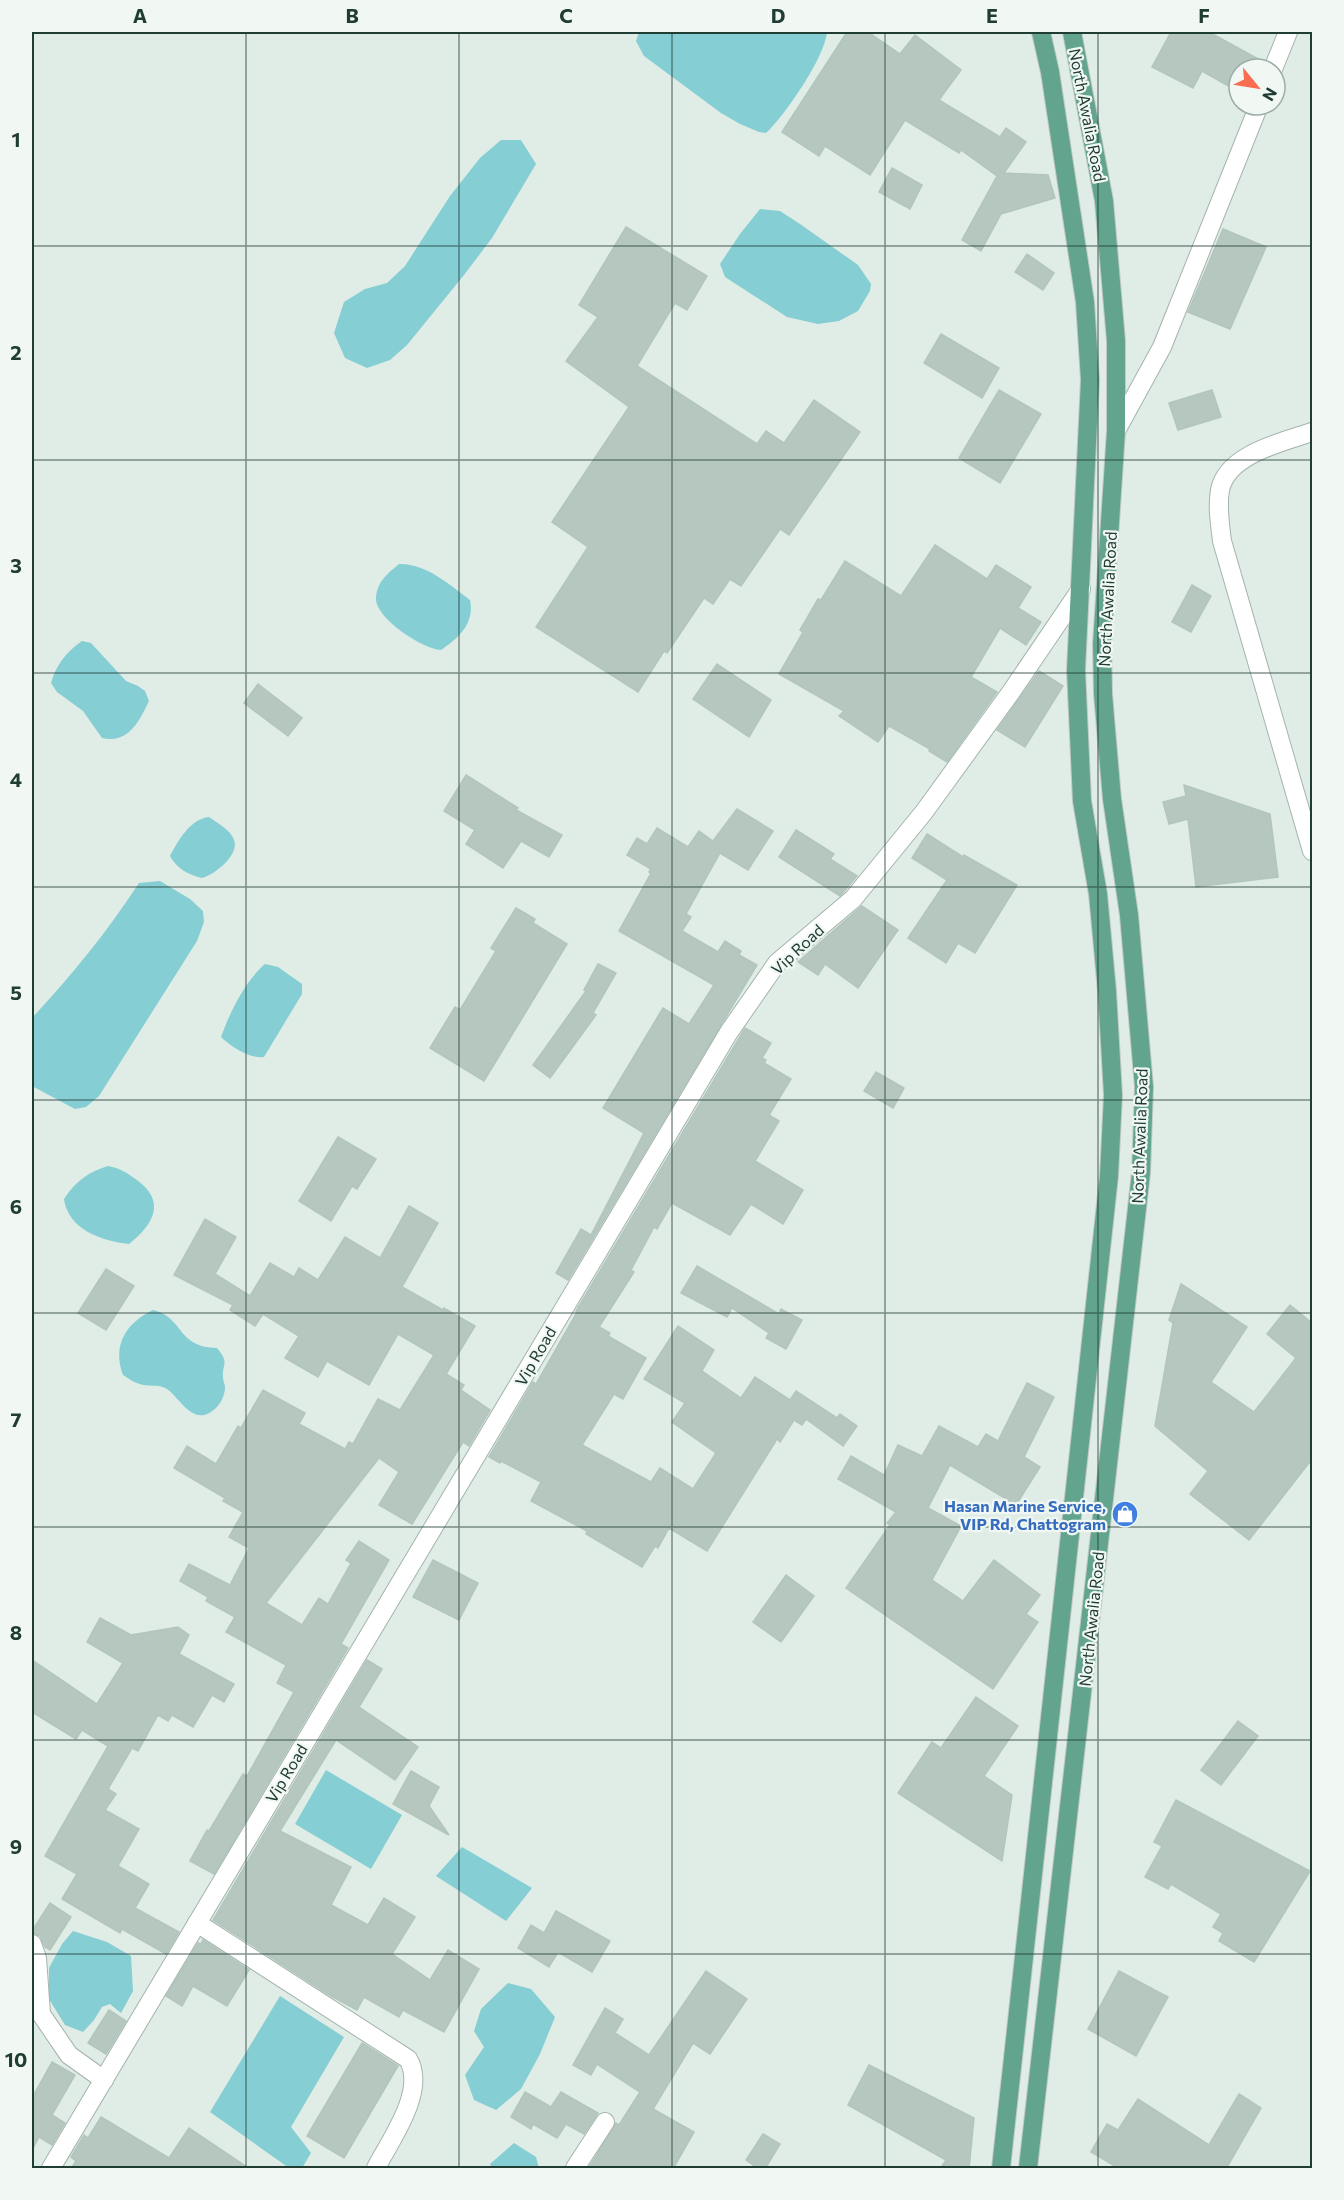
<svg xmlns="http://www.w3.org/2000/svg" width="1344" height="2200" font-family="Commissioner,sans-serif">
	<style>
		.water { fill: #85ced4 }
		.building { fill: #b5c7be; stroke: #b2c6bc; stroke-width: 1.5 }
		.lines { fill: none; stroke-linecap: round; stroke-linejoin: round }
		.minor-casing { stroke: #a3b4ad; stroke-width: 20 }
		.major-casing { stroke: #c1c9c6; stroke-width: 20 }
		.minor { stroke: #fff; stroke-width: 18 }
		.major { stroke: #62a48e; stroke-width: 18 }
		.grid { fill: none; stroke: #203d33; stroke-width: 1.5; stroke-opacity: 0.55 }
		.labels { text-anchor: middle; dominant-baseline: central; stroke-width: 4.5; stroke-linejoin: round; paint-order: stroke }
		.street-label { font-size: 16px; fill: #203d33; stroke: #f1f8f4 }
		.shop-label { font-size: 16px; font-weight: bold; fill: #366cbe; stroke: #f1f8f4; text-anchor: end }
		.neatline { fill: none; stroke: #203d33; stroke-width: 2 }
		.grid-label { font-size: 20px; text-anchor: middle; font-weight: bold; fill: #203d33 }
	</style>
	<rect width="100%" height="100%" fill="#e0ece6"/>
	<g class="water">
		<path d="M639,32H827C825,57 785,115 766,133L759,132L740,124L721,113L644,56L636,41Z"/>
		<path d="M501,140H521L536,164L492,238L464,275L407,345L390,360L367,368L345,358L334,333L344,302L365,289L387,283L405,266L450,196L480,158Z"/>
		<path d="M760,209L780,211L800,224L858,265L871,284L870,291L858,311L839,321L818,324L787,317L725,277L720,264L740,234Z"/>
		<path d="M399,564C425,563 449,584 470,600C475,623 459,638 441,650C423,649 374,618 376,597C377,582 388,573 399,564Z"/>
		<path d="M82,641L91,643L126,681L138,686L145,691L149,701C139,722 128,744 102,738L83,711L57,692L51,683C56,665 66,652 82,641Z"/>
		<path d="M209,817C217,823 231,830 234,840C240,855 214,875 202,878C189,875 176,868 170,856C178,841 190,819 209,817Z"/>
		<path d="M160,881L190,899L203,911L204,922L197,941L99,1096L86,1107L75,1109L32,1086V1018C72,975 107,932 139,883Z"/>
		<path d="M265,964L278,967L302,984V994L264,1057C249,1059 232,1047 221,1037C230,1012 245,981 265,964Z"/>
		<path d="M108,1166C120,1168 127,1173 137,1180C167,1202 153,1225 129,1244C101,1241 68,1229 64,1199C75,1182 88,1172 108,1166Z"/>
		<path d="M153,1310C185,1318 176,1347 217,1348C230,1364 222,1363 223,1378C223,1381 225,1384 225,1387C225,1395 221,1403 216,1408C194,1429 181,1399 167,1389C159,1384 152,1387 144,1385C136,1384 129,1379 123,1375C112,1345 126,1323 153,1310Z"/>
		<path d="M326,1770L402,1815L371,1869L295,1824Z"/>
		<path d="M462,1847L532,1888L506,1921L436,1876Z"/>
		<path d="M73,1931L107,1942L131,1956L133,1991L121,2013L110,2004L102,2007L94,2020L83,2032L65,2025L49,1999V1968L62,1944Z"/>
		<path d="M508,1983L531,1989L555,2017L540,2054L521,2089L496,2110L474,2100L465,2075L484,2047L474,2031L481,2009Z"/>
		<path d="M280,1996L344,2037L291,2127L311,2153L302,2168H289L210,2112Z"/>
		<path d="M514,2143L536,2157L539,2168H492L490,2164Z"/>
	</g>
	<g class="building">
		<path d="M847,32H868L900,54L915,35L961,70L939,100L1000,137L1006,128L1026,142L1004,173L1048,175L1055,198L1001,214L981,251L962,240L997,176L961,150L959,153L905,120L870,175L825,146L819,156L782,132Z"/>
		<path d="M1171,32H1209L1264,62L1262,69H1239V92L1202,71L1193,88L1152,67Z"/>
		<path d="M892,168L922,185L910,209L879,192Z"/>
		<path d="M626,227L707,276L687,310L675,303L637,366L757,444L766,431L784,443L814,400L860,432L789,535L780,529L741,586L730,579L713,604L704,598L667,653L664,651L638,692L536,627L588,547L552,522L629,407L566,361L598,317L579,305Z"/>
		<path d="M1223,229L1266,247L1230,329L1188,312Z"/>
		<path d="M1027,254L1054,273L1043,290L1015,272Z"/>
		<path d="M941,334L999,368L982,398L924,363Z"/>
		<path d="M999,390L1041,414L1000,483L959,458Z"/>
		<path d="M1212,390L1221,417L1178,430L1169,403Z"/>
		<path d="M935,545L987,579L996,565L1031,587L1018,608L1041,622L1026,645L1000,628L971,677L997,692L947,762L929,751L930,749L889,726L878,742L839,716L844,711L779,674L803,632L800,630L818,599L821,600L845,561L901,596Z"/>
		<path d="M1192,585L1211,596L1191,632L1172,622Z"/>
		<path d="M717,664L771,700L749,737L693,699Z"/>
		<path d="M1039,671L1063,686L1025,747L997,730Z"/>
		<path d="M258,684L302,718L288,736L244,703Z"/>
		<path d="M466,775L518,808L516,810L562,835L549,857L521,841L503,868L466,844L475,830L444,811Z"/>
		<path d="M1184,785L1270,814L1278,877L1196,887L1188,819L1169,824L1163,802L1186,796Z"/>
		<path d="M737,809L773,831L748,870L720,853L686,914L691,917L682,931L718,952L725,941L741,951L739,955L757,965L568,1280L556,1273L581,1229L591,1235L644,1133L603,1108L663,1008L689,1024L714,985L619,931L651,873L649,872L651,869L627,855L637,838L647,844L657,828L688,847L699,831L713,841Z"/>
		<path d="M796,830L834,854L830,859L857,876L840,896L779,857Z"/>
		<path d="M927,834L963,857L964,855L1017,885L975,953L958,943L946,963L908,938L947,880L912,858Z"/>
		<path d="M862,906L898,930L858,988L825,964L818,975L798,962Z"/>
		<path d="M516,908L535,919L533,923L567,944L484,1081L430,1048L455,1007L460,1010L496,951L491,948Z"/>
		<path d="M598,964L616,973L593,1013L596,1015L550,1078L533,1065L586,991L584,990Z"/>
		<path d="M745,1028L771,1043L762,1058L766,1060L764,1063L791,1079L769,1115L779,1121L755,1161L803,1190L783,1224L751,1204L730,1235L672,1203L657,1229L654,1227L631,1270L634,1272L599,1327L610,1333L608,1336L646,1358L623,1399L614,1394L582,1445L651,1482L660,1468L693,1489L716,1453L672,1422L685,1403L644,1379L678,1326L714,1350L702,1371L741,1398L755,1377L790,1400L796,1391L837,1418L840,1414L857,1426L843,1446L806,1419L802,1425L794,1420L780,1442L777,1439L707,1551L669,1528L658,1548L655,1546L642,1567L586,1534L587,1531L531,1501L541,1482L501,1461L500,1463L489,1457L533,1382L536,1384L577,1312L576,1311Z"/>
		<path d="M876,1072L904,1088L893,1108L864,1091Z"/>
		<path d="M338,1137L376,1159L357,1189L352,1186L331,1221L299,1201Z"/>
		<path d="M409,1206L438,1223L402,1287L443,1310L444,1308L475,1326L446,1374L464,1385L461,1390L490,1410L469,1446L463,1442L412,1524L379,1505L399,1472L379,1458L266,1603L302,1625L319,1598L328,1604L351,1563L346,1560L359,1541L389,1560L341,1644L348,1648L214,1874L190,1861L207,1830L209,1831L243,1774L247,1776L294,1692L277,1683L286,1665L226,1632L235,1617L206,1601L208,1597L180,1581L189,1564L230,1585L249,1548L229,1537L243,1512L223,1501L225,1498L174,1468L187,1446L216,1464L238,1426L241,1428L263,1390L305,1413L299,1424L345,1449L349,1442L353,1444L378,1399L400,1410L434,1355L398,1334L369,1385L327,1361L318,1377L285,1358L299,1336L263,1314L255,1326L230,1310L233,1305L174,1275L205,1219L236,1237L215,1274L250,1296L270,1263L294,1277L299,1268L318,1280L345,1237L380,1258Z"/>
		<path d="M697,1266L779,1314L781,1309L802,1320L786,1349L766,1338L769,1333L732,1308L727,1317L681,1293Z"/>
		<path d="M106,1269L134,1286L106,1330L78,1313Z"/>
		<path d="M1181,1284L1247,1327L1211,1382L1254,1412L1296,1358L1267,1334L1290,1305L1312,1323V1459L1249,1540L1190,1494L1208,1471L1155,1426L1173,1323L1169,1320Z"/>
		<path d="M1027,1383L1054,1397L1024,1457L1040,1467L1016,1505L950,1465L928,1508L961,1526L932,1580L963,1601L994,1560L1040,1595L1026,1614L1038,1622L993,1689L846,1588L890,1525L887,1523L896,1512L838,1479L851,1456L884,1475L898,1445L922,1456L939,1426L978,1447L986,1434L998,1441Z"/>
		<path d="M433,1560L478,1583L459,1620L413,1597Z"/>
		<path d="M786,1575L814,1596L781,1642L753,1622Z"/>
		<path d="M100,1618L131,1635L178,1627L189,1635L179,1654L234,1684L224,1702L212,1695L193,1727L172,1715L168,1721L158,1715L138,1751L132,1748L108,1789L116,1794L105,1810L139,1829L118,1866L149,1884L135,1908L179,1932L166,1954L122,1929L120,1933L62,1899L77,1874L45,1856L108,1746L82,1730L76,1739L32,1712V1660L97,1704L123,1663L87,1642Z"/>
		<path d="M367,1660L382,1669L359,1707L418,1747L395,1780L336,1740L280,1831L351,1867L331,1905L368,1925L384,1898L415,1917L392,1954L430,1980L448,1950L479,1969L444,2032L403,2010L399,2017L364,1997L357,2010L331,1996L213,1920Z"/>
		<path d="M976,1697L1018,1726L984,1776L1012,1795L1002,1861L898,1793L932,1742L941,1748Z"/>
		<path d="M1238,1721L1258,1736L1221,1785L1201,1770Z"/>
		<path d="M411,1771L439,1787L429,1806L449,1835L393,1804Z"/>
		<path d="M1176,1800L1310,1871L1254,1962L1219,1941L1223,1933L1213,1927L1221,1914L1171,1884L1168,1889L1145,1877L1162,1846L1154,1842Z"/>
		<path d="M50,1903L71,1917L50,1950L45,1947L40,1936L32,1933V1931Z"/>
		<path d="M556,1911L610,1941L592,1972L558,1952L549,1967L518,1948L531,1925L544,1933Z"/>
		<path d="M203,1940L249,1970L227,2006L193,1986L182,2006L166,1996L198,1943L201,1944Z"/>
		<path d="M706,1971L747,1999L710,2054L693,2043L653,2109L694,2132L673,2169H588L616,2123L619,2125L640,2092L597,2064L591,2075L573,2065L605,2008L623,2019L615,2033L649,2055Z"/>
		<path d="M1119,1971L1168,1997L1136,2056L1088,2029Z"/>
		<path d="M109,2010L126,2021L106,2054L88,2043Z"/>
		<path d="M362,2043L398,2066L344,2158L307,2136Z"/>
		<path d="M52,2062L75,2075L52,2115L65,2123L52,2145L39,2137L32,2150V2098Z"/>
		<path d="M869,2065L974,2118L969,2169H940L946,2160L848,2105Z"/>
		<path d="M525,2092L551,2107L561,2092L598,2113L584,2134L566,2124L557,2138L533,2124L531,2129L511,2117Z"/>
		<path d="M1239,2094L1261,2108L1226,2169H1120L1091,2152L1107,2124L1118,2130L1138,2099L1209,2145Z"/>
		<path d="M101,2117L169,2158L189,2128L250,2169H71L76,2161L71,2157L84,2135L88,2138Z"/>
		<path d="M763,2134L780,2144L765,2169H759L746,2160Z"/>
	</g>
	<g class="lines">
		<defs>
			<g id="minor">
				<path d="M1273,69L1288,32"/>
				<path d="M1116,431L1162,347L1259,105"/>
				<path d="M1312,432C1283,442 1227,454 1220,490C1217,507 1220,524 1222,541L1312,851"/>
				<path d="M197,1923L408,2059C427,2090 391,2139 376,2168"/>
				<path d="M32,1944L37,1958L41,2014L69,2055L104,2080"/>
				<path d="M51,2168L729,1032L777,963L853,899L924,812L1011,692L1081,589"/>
				<path d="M575,2168L605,2122"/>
			</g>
			<g id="major">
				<path d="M1001,2168L1109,1176L1113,1095L1107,991L1098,894L1082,801L1076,670L1090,380L1085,302L1050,72L1041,32"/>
				<path d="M1028,2168L1141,1173L1144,1087L1129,915L1112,799L1103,694L1102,644L1116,431V341L1104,201L1072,32"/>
			</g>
		</defs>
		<use href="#minor" class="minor-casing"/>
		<use href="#major" class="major-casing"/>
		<use href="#minor" class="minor"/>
		<use href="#major" class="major"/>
	</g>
	<path class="grid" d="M246,32V2168M459,32V2168M672,32V2168M885,32V2168M1098,32V2168M32,246H1312M32,460H1312M32,673H1312M32,887H1312M32,1100H1312M32,1313H1312M32,1527H1312M32,1740H1312M32,1954H1312"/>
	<defs>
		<symbol id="shop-disc" viewBox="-11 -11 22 22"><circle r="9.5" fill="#3f7fe0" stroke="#f1f8f4"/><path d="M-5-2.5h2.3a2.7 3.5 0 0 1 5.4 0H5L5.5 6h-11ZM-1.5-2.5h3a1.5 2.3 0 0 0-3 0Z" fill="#fff"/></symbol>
	</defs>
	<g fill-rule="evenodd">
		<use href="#shop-disc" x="1110" y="1499" width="30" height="30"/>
	</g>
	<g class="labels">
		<g class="street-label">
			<text transform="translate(1088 115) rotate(79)">North Awalia Road</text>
			<text transform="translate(1107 599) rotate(-87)">North Awalia Road</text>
			<text transform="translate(797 949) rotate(-43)">Vip Road</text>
			<text transform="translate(1139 1136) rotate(-88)">North Awalia Road</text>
			<text transform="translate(535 1356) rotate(-60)">Vip Road</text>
			<text transform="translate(1091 1619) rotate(-84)">North Awalia Road</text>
			<text transform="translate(286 1773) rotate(-59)">Vip Road</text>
		</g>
		<g class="shop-label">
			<text x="1106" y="1505">Hasan Marine Service,<tspan x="1106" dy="18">VIP Rd, Chattogram</tspan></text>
		</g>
	</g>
	<rect width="1344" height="2200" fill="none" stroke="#f1f8f4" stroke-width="66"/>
	<g transform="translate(1257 87) rotate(120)"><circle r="28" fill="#f1f8f4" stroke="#9dada7" stroke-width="1.5"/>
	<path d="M0-4.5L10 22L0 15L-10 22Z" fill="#f96d51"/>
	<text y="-9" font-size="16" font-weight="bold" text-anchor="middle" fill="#203d33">N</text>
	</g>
	<rect x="33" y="33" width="1278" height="2134" class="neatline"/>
	<g class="grid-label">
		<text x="140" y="23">A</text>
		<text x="352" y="23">B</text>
		<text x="566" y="23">C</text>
		<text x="778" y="23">D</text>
		<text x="992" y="23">E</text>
		<text x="1204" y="23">F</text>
		<text x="16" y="147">1</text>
		<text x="16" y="360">2</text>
		<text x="16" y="573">3</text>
		<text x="16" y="787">4</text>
		<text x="16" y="1000">5</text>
		<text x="16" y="1214">6</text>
		<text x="16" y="1427">7</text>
		<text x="16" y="1640">8</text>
		<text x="16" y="1854">9</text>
		<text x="16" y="2067">10</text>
	</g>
</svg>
